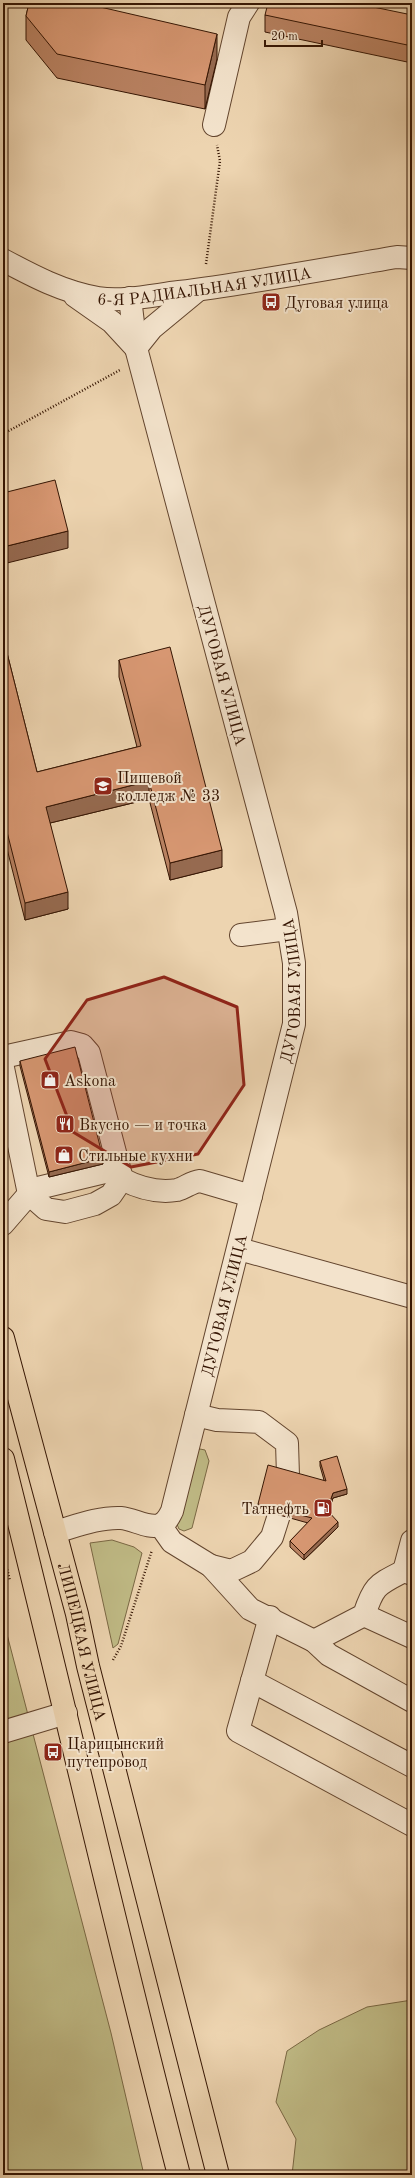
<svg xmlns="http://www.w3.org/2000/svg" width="415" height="2178" font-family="'Old Standard TT',serif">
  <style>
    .green { fill: #c0bb86; stroke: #7a6844 }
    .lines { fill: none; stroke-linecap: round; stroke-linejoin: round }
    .minor-casing { stroke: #63452e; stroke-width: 24 }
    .major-casing { stroke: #351503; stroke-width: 24 }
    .path { stroke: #351503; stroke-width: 2.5; stroke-dasharray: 1 2; stroke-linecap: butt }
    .minor { stroke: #f3e3cc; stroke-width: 22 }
    .major { stroke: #edd4b0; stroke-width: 22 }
    .wall { fill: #b98262; stroke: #351503 }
    .shaded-wall { fill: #966a50; stroke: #351503 }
    .building { fill: #d79772; stroke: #351503 }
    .marked { fill: #8f2418; fill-opacity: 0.2; stroke: #8f2418; stroke-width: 3; stroke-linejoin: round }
    .labels { text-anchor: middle; stroke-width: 4; stroke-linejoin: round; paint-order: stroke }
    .street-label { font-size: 16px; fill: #351503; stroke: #f3e3cc }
    .poi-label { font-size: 16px; fill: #351503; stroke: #f3e3cc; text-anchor: start }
  </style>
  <rect width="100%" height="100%" fill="#edd4b0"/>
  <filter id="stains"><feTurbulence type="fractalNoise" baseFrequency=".005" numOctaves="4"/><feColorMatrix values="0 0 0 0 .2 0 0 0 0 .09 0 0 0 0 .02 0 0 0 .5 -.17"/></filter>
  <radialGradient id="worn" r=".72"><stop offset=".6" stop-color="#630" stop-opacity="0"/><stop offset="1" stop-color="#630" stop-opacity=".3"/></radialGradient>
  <g class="green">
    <path d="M200,1449L205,1450L209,1461L192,1528L184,1531L179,1529L176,1522L196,1452Z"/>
    <path d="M112,1540L134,1547L142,1553L118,1644L113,1648L90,1543Z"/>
    <path d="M3,1619L111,2033L144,2175H3Z"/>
    <path d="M412,2000V2175H292L296,2139L276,2102L287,2051L319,2030L367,2007Z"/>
  </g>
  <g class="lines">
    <defs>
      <g id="minor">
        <path d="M214,125L239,17L248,3"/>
        <path id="s1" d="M3,260C33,276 63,292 98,298C124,302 153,295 179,292C252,283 325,269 397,257L412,258"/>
        <path d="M75,296L112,322L136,348"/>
        <path d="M136,348L152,328L198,290"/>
        <path d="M241,935L288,929"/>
        <path d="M3,1057L71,1042L82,1045L89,1053L117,1160L113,1170L38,1188L29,1194L3,1224"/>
        <path d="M3,1068L29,1194L46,1209L65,1212L95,1204L111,1195L122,1179L117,1160"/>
        <path d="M122,1179C139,1188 158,1193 177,1190C185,1188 191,1182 200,1181L251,1196"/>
        <path d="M239,1249L412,1297"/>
        <path d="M196,1415L217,1420L259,1422L287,1443L288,1476"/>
        <path d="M160,1525L172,1542L211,1566L250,1609L314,1641L329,1655L412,1701"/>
        <path id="s2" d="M55,1532C76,1526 99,1517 121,1518C134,1519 148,1529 160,1525C167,1522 169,1517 172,1511L294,1024V963L286,913L136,348L130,298"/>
        <path d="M211,1566L231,1571L252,1561L272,1537L279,1515"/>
        <path d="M404,1571L412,1541"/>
        <path d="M364,1615L412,1637"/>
        <path d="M270,1617L238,1731L412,1825"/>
        <path d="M314,1641L364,1615C374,1585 377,1585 404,1571L412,1574"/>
        <path d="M252,1681L412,1766"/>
        <path d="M3,1732L66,1713"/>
      </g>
      <g id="major">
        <path id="s3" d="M3,1338L77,1614L88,1666L218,2175"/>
        <path d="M3,1459C63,1697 117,1937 179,2175"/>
      </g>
    </defs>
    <use href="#minor" class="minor-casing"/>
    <use href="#major" class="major-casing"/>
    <g class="path">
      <path d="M206,264L220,161L217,145"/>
      <path d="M3,434L120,370"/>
      <path d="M3,1552L10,1581"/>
      <path d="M113,1660L121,1646L152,1550"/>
    </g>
    <use href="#minor" class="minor"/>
    <use href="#major" class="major"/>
  </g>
  <g class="wall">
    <path d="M29,3H101L96,6L217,59L205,109L57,78L26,40V16Z"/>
    <path d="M265,15H412V63L265,32Z"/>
    <path d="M412,108V146L408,145V128Z"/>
    <path d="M3,637L37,772L137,747L119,677V660L222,867L170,880L149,799L50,823L68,909L25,920L3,833Z"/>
    <path d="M20,1061L103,1164L49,1177L20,1066Z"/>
    <path d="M320,1461L347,1494L333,1498L328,1512L338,1527L304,1560L290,1547V1541L308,1523L258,1509V1504L324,1480L320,1466Z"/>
  </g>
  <g class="shaded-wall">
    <path d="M70,3H101L70,24Z"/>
    <path d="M217,34V59L205,109V85Z"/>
    <path d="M68,531V548L3,564V547Z"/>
    <path d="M149,781V799L46,824V807Z"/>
    <path d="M222,850V867L170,880V863Z"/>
    <path d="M68,892V909L25,920V903Z"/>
    <path d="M103,1158V1164L49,1177V1172Z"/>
    <path d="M347,1489V1494L333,1498L327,1516V1510L333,1493Z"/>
    <path d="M338,1522V1527L304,1560V1555Z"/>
  </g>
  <g class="building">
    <path d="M29,3H83L217,34L205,85L57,54L26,16Z"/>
    <path d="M268,3H354L412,15V46L265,15Z"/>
    <path d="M412,108V128H408Z"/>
    <path d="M55,480L68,531L3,547V493Z"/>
    <path d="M3,637L37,772L141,746L119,660L170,647L222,850L170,863L149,781L46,807L68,892L25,903L3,816Z"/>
    <path d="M75,1047L103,1158L49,1172L20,1061Z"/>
    <path d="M337,1456L347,1489L333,1493L327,1510L338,1522L304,1555L290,1541L312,1518L258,1504L268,1465L326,1481L320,1461Z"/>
  </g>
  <path class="marked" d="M164,977L237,1007L244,1085L198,1154L131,1167L73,1132L45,1059L87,1000Z"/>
  <defs>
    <symbol id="bus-square" viewBox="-11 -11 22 22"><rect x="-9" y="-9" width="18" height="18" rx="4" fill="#8f2418" stroke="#f3e3cc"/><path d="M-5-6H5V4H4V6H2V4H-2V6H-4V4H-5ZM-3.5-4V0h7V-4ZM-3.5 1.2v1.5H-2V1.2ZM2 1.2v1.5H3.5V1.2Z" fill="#fff"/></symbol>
    <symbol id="university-square" viewBox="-11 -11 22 22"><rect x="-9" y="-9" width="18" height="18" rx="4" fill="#8f2418" stroke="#f3e3cc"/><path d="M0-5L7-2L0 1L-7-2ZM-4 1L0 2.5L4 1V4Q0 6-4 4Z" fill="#fff"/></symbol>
    <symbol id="shop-square" viewBox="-11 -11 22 22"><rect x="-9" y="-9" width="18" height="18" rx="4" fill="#8f2418" stroke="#f3e3cc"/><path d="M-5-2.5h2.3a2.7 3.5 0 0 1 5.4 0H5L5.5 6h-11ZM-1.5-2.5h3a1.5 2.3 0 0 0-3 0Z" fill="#fff"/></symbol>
    <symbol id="restaurant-square" viewBox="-11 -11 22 22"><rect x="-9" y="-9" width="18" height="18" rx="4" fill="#8f2418" stroke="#f3e3cc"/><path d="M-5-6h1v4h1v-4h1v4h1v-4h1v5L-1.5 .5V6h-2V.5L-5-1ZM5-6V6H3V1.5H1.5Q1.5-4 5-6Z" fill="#fff"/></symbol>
    <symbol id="fuel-square" viewBox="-11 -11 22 22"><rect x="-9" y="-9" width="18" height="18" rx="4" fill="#8f2418" stroke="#f3e3cc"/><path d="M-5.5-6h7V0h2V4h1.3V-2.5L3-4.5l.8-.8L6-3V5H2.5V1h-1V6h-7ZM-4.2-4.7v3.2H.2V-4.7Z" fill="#fff"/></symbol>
  </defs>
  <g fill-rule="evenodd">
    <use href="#bus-square" x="260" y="291" width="22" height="22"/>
    <use href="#university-square" x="92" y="775" width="22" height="22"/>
    <use href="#shop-square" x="39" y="1069" width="22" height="22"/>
    <use href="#restaurant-square" x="54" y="1113" width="22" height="22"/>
    <use href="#shop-square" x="53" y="1144" width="22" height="22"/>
    <use href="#fuel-square" x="312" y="1497" width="22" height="22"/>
    <use href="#bus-square" x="42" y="1741" width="22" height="22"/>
  </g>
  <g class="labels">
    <g class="street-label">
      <text dy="6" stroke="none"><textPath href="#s1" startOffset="210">6-Я РАДИАЛЬНАЯ УЛИЦА</textPath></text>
      <text transform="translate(223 675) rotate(75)" y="6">ДУГОВАЯ УЛИЦА</text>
      <text dy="6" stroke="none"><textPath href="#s2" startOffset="662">ДУГОВАЯ УЛИЦА</textPath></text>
      <text dy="6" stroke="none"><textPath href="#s2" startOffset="339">ДУГОВАЯ УЛИЦА</textPath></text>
      <text dy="6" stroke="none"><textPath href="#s3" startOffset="314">ЛИПЕЦКАЯ УЛИЦА</textPath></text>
    </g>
    <g class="poi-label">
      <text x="285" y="308">Дуговая улица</text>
      <text x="117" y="783">Пищевой<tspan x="117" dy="18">колледж № 33</tspan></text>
      <text x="64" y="1086">Askona</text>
      <text x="79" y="1130">Вкусно — и точка</text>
      <text x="78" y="1161">Стильные кухни</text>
      <text x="309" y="1514" text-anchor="end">Татнефть</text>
      <text x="67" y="1749">Царицынский<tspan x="67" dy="18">путепровод</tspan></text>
    </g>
  </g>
  <rect width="415" height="2178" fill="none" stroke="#edd4b0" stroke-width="16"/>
  <rect x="4" y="4" width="407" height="2170" fill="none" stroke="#351503" stroke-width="2"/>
  <rect x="8" y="8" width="399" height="2162" fill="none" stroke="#351503"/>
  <path d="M265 40v6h57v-6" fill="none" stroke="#351503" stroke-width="2"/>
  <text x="271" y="40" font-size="12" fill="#351503" stroke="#f3e3cc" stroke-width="3" paint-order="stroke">20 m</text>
  <rect width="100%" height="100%" filter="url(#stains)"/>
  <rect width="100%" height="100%" fill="url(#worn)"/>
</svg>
